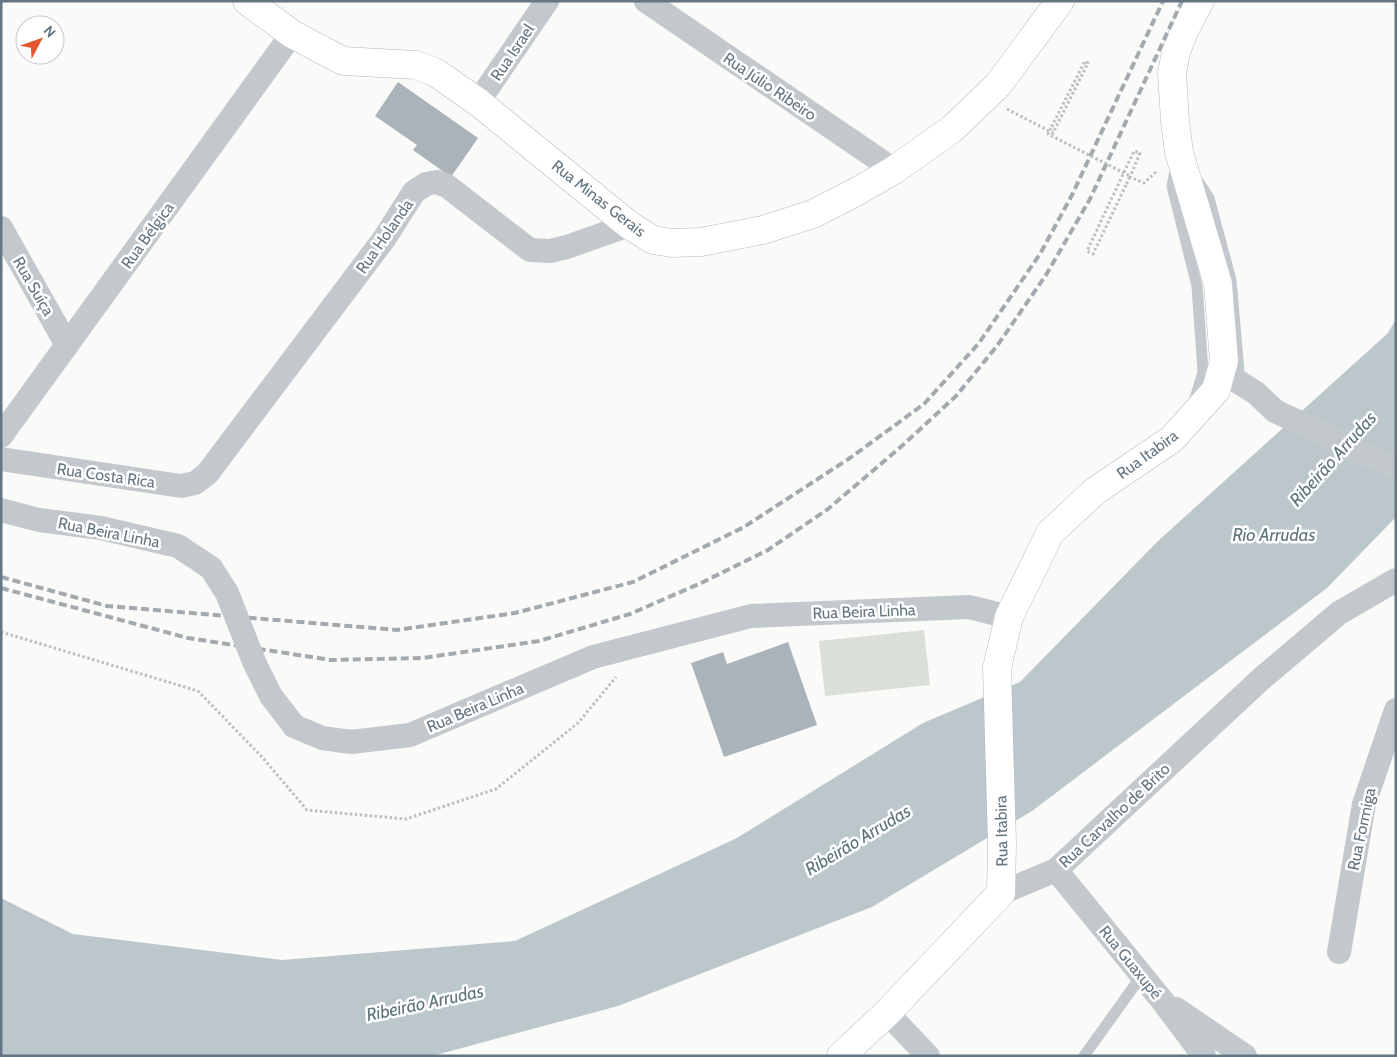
<svg xmlns="http://www.w3.org/2000/svg" width="1397" height="1057" font-family="Cabin,sans-serif">
  <style>
    .green { fill: #dadfd7 }
    .water { fill: #bbc7cb }
    .building { fill: #aab3b9 }
    .lines { fill: none; stroke-linecap: round; stroke-linejoin: round }
    .secondary-casing { stroke: #b3babf; stroke-width: 29 }
    .path { stroke: #bbbfc2; stroke-width: 3; stroke-dasharray: 2.5 2.5; stroke-linecap: butt }
    .lane { stroke: #c3c8cc; stroke-width: 11 }
    .street { stroke: #c3c8cc; stroke-width: 24 }
    .secondary { stroke: #fff; stroke-width: 28 }
    .rail { stroke: #a2aab0; stroke-width: 4; stroke-dasharray: 8 4; stroke-linecap: butt }
    .path-bridge { stroke: #bbbfc2; stroke-width: 3; stroke-dasharray: 2.5 2.5; stroke-linecap: butt }
    .street-bridge { stroke: #c3c8cc; stroke-width: 24 }
    .labels { text-anchor: middle; stroke-width: 5; stroke-linejoin: round; paint-order: stroke }
    .street-label { font-size: 16px; fill: #657683; stroke: #fff }
    .water-label { font-size: 18px; font-style: italic; fill: #60757c; stroke: #fff }
  </style>
  <rect width="100%" height="100%" fill="#fafaf8"/>
  <path class="green" d="M924,630L930,685L825,696L819,641Z"/>
  <path class="water" d="M1396,319V517L1327,588L1032,811L872,907L618,1006L432,1056H1V898L73,934L282,960L515,941L737,838L923,723L1020,682L1158,541L1388,333Z"/>
  <g class="building">
    <path d="M398,82L478,138L451,177L413,150L417,145L375,116Z"/>
    <path d="M788,642L817,725L724,757L691,663L723,652L727,664Z"/>
  </g>
  <g class="lines">
    <defs>
      <g id="secondary">
        <path d="M247,1L292,34L343,61L416,65L435,72L478,102L629,225L653,240L672,243L701,242L763,230L813,214L856,192L894,170L952,129L998,85L1060,1"/>
        <path d="M841,1056L887,1013L1001,893L1002,843L997,668L1009,617L1050,533L1095,491L1172,439L1216,390L1224,361L1218,284L1179,152L1175,121L1172,73L1176,52L1184,31L1200,1"/>
      </g>
    </defs>
    <use href="#secondary" class="secondary-casing"/>
    <g class="path">
      <path d="M1007,109L1053,133L1088,63L1085,61L1051,128"/>
      <path d="M1126,185L1093,254L1087,251L1134,151L1140,153L1130,177L1144,183L1156,172"/>
      <path d="M1,632L198,691L262,757L307,810L406,819L496,789L578,723L616,677"/>
    </g>
    <g class="lane">
      <path d="M1176,166L1172,186L1197,286L1203,372L1193,405"/>
      <path d="M1198,181L1209,198L1231,280L1240,383"/>
      <path d="M1084,1056L1142,975"/>
    </g>
    <g class="street">
      <path d="M646,1L894,170"/>
      <path d="M478,102L547,1"/>
      <path d="M1,228L67,345"/>
      <path d="M1221,371L1256,393L1275,411L1396,468"/>
      <path d="M1,436L292,34"/>
      <path d="M1,459L181,486L195,483L207,474L384,239L414,192L426,184L437,182L447,186L530,250L550,251L567,247L629,225"/>
      <path d="M1,510L39,520L101,528L178,546L211,568"/>
      <path d="M294,726L322,738L351,742L410,735L593,657L751,616L969,607L1009,617"/>
      <path d="M1056,870L1161,999L1204,1056"/>
      <path d="M1001,893L1056,870L1260,680L1339,613L1396,580"/>
      <path d="M1339,952L1364,804L1396,710"/>
      <path d="M1176,1009L1245,1056"/>
      <path d="M887,1013L928,1056"/>
    </g>
    <use href="#secondary" class="secondary"/>
    <g class="rail">
      <path d="M1,577L107,606L397,630L515,613L633,582L744,527L850,458L924,404L979,343L1040,254L1072,195L1163,1"/>
      <path d="M1,588L188,638L331,660L423,658L539,641L630,614L701,583L768,550L828,509L903,445L956,396L997,346L1046,275L1090,199L1182,1"/>
    </g>
    <path class="path-bridge" d="M1051,128L1048,134L1130,176L1126,185"/>
    <path class="street-bridge" d="M211,568L227,593L255,664L271,696L294,726"/>
  </g>
  <g class="labels">
    <g class="street-label">
      <text transform="translate(512 52) rotate(-56)" y="6">Rua Israel</text>
      <text transform="translate(770 86) rotate(34)" y="6">Rua Júlio Ribeiro</text>
      <text transform="translate(599 198) rotate(38)" y="6">Rua Minas Gerais</text>
      <text transform="translate(147 235) rotate(-54)" y="6">Rua Bélgica</text>
      <text transform="translate(384 236) rotate(-55)" y="6">Rua Holanda</text>
      <text transform="translate(34 286) rotate(60)" y="6">Rua Suíça</text>
      <text transform="translate(1147 454) rotate(-36)" y="6">Rua Itabira</text>
      <text transform="translate(106 475) rotate(8)" y="6">Rua Costa Rica</text>
      <text transform="translate(109 532) rotate(11)" y="6">Rua Beira Linha</text>
      <text transform="translate(864 611) rotate(-2)" y="6">Rua Beira Linha</text>
      <text transform="translate(475 707) rotate(-23)" y="6">Rua Beira Linha</text>
      <text transform="translate(1114 815) rotate(-43)" y="6">Rua Carvalho de Brito</text>
      <text transform="translate(1361 829) rotate(-78)" y="6">Rua Formiga</text>
      <text transform="translate(1001 831) rotate(-91)" y="6">Rua Itabira</text>
      <text transform="translate(1131 962) rotate(51)" y="6">Rua Guaxupé</text>
    </g>
    <g class="water-label">
      <text transform="translate(1333 459) rotate(-48)" y="6">Ribeirão Arrudas</text>
      <text x="1274" y="541">Rio Arrudas</text>
      <text transform="translate(858 840) rotate(-31)" y="6">Ribeirão Arrudas</text>
      <text transform="translate(425 1003) rotate(-12)" y="6">Ribeirão Arrudas</text>
    </g>
  </g>
  <rect width="1397" height="1057" fill="none" stroke="#657683" stroke-width="5"/>
  <g transform="translate(40 40) rotate(49)"><circle r="24" fill="#ffffff" stroke="#c1c8cd"/>
  <path d="M0-4L9 19L0 12L-9 19Z" fill="#e4572e"/>
  <text y="-8" font-size="14" font-weight="bold" text-anchor="middle" fill="#657683">N</text>
  </g>
</svg>
